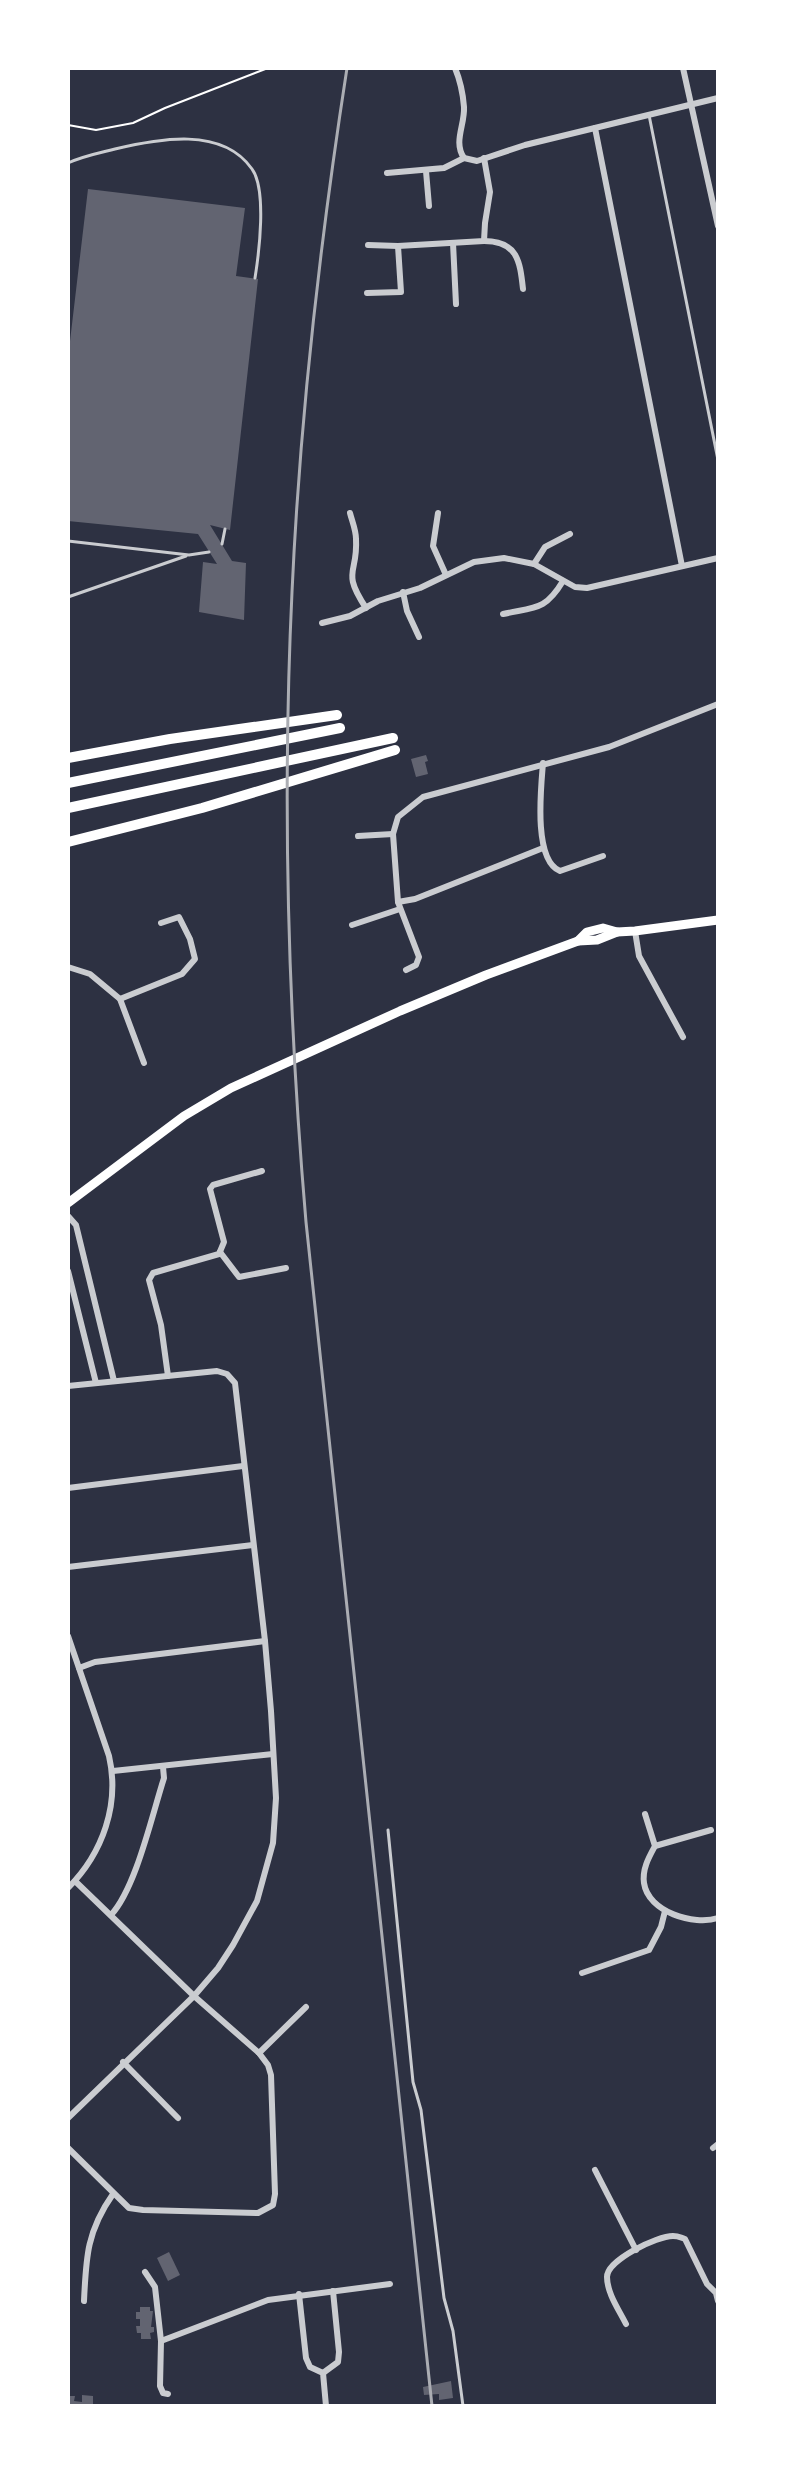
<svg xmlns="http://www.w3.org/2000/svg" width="786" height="2474" font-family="Karla,sans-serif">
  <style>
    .building { fill: #626471 }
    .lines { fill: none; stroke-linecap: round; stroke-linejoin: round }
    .path { stroke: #fff; stroke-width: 2 }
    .service { stroke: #caccd0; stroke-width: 3 }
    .minor { stroke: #caccd0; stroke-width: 6 }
    .primary { stroke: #fff; stroke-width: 9 }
    .motorway { stroke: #fff; stroke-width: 10 }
    .rail { stroke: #abadb3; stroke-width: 3 }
  </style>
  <rect width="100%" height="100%" fill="#2d3142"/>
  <g class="building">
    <path d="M88,189L245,208L236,276L258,279L230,530L210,525L232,561L246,563L244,620L199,612L203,562L217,564L198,534L68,521V358Z"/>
    <path d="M426,755L428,761L425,762L428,774L416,777L411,759Z"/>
    <path d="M169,2252L180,2275L168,2281L157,2258Z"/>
    <path d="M140,2307H150V2311H153L151,2327H154V2332L150,2333L151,2339H141V2333H137L136,2326H140V2319H136V2312H140Z"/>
    <path d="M451,2381L453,2398L439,2400V2394L424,2395L423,2387Z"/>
    <path d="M82,2395L93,2396V2406H68V2396H75L74,2401L82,2402Z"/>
  </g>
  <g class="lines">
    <path class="path" d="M68,125L96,130L133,123L165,108L268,68"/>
    <g class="service">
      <path d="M649,115L718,460"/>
      <path d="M68,163C83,156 99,153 115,149C158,139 222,126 252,169C267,190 259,253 255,278"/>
      <path d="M68,541L189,555L209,552"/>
      <path d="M222,544L225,529"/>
      <path d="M68,597L186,556"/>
      <path d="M388,1830L413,2082L421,2110L444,2298L453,2331L463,2406"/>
    </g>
    <g class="minor">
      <path d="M455,68C460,80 463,94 464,107C465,125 453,142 464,158"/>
      <path d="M683,68L718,226"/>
      <path d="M595,128L682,566"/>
      <path d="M426,171L429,206"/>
      <path d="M387,173L444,168L464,158L477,161L525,145L718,98"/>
      <path d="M484,241C518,241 520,262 523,289"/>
      <path d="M453,243L456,304"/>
      <path d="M368,245L398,246L484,241L485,223L490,192L484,158"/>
      <path d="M367,293L401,292L398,246"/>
      <path d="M350,513C352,521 356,530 356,539C358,575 341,570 366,608"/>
      <path d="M438,513L433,546L446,575"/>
      <path d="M534,564L575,587L587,588L718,558"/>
      <path d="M403,592L407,611L419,637"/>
      <path d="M503,614C535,607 545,611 563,581"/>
      <path d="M322,623L350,616L378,601L420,588L474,562L504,558L534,564L545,547L570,534"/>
      <path d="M543,763C541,788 533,860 560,871L603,856"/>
      <path d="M358,836L393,834"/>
      <path d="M398,902L415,899L543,848"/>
      <path d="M352,925L400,909"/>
      <path d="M635,931L639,956L683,1037"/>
      <path d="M68,967L90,974L120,999L144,1063"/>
      <path d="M406,970L416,965L419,957L398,902L393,834L398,817L423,797L609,747L718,704"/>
      <path d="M120,999L182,974L195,959L190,939L179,917L161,923"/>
      <path d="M68,1216L76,1225L114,1381"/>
      <path d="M220,1252L239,1277L286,1268"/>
      <path d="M68,1271L96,1383"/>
      <path d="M168,1376L161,1325L149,1280L153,1273L219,1254L224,1242L210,1189L213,1185L262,1171"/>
      <path d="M68,1386L217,1371L227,1374L235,1383L265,1641L271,1711L276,1798L273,1843L257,1901L233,1945L218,1968L194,1996L68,2118"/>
      <path d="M68,1488L243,1466"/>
      <path d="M68,1567L253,1545"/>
      <path d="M68,1636L109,1756C120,1804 103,1853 68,1888"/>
      <path d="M79,1668L95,1662L265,1641"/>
      <path d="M113,1771L273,1754"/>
      <path d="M645,1814L655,1846C649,1857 642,1869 644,1883C648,1912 694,1926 718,1918"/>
      <path d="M655,1846L711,1830"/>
      <path d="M111,1915C136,1888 152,1815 164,1778L163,1767"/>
      <path d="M582,1973L649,1950L661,1927L665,1911"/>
      <path d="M259,2053L306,2007"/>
      <path d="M123,2062L178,2118"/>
      <path d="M68,2148L129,2208L143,2210L258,2213L273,2205L275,2194L271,2075L268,2065L259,2053L194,1996L75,1881"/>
      <path d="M713,2148L718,2144"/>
      <path d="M595,2170L636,2250"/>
      <path d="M145,2272L155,2287L161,2341L160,2386L163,2393L168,2394"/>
      <path d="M299,2294L306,2358L310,2367L323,2373L326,2406"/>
      <path d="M84,2301C86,2257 87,2231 113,2194"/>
      <path d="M626,2324C619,2310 607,2293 607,2277C607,2260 657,2236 673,2236C679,2236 679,2237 685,2239L707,2284L716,2293L718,2301"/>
      <path d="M161,2341L268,2300L390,2284"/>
      <path d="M323,2373L338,2362L339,2352L333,2291"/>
    </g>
    <g class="primary">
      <path d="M578,941L587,932L603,928L617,932L635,931L718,920"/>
      <path d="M68,1203L184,1116L231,1088L400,1011L486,975L578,941L597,940L617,932"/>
    </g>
    <g class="motorway">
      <path d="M68,758L170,739L337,715"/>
      <path d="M68,783L340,728"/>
      <path d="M68,808L393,738"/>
      <path d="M68,842L202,808L395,750"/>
    </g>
    <path class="rail" d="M347,68C320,242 300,416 292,592C282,802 288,1013 306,1222L432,2406"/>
  </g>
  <rect width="786" height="2474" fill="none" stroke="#ffffff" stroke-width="140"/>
</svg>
